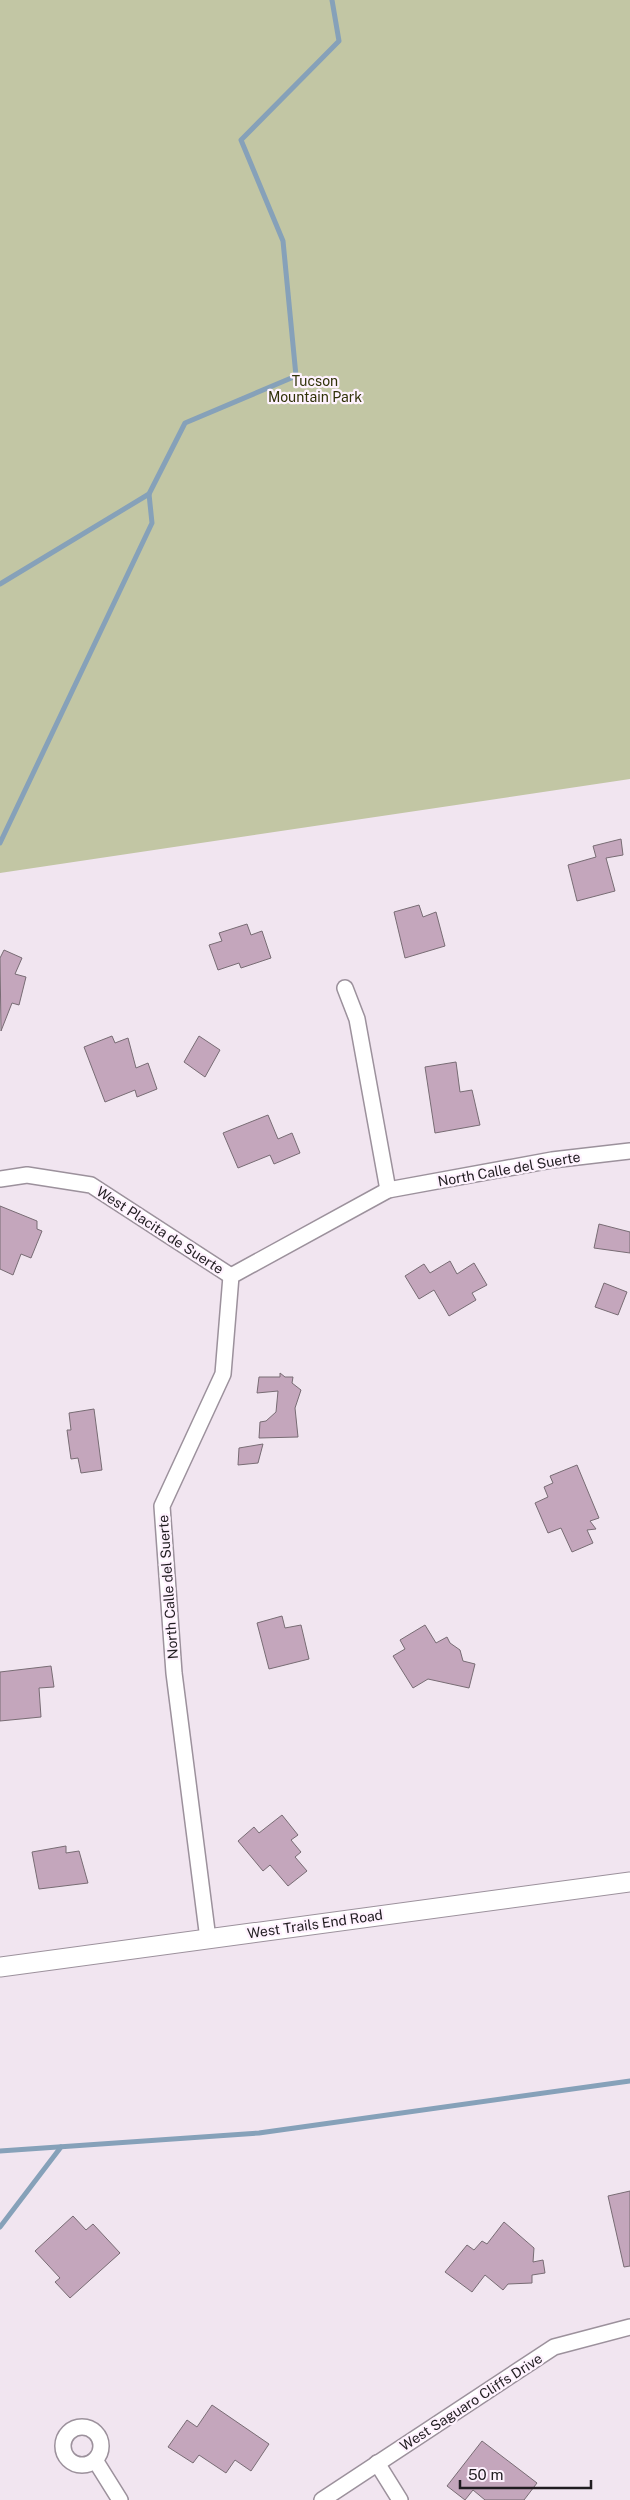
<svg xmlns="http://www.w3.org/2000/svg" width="630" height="2500" font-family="'Public Sans',sans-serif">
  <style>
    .green { fill: #c2c6a4 }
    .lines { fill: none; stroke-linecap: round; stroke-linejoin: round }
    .stream { stroke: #86a1b9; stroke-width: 5 }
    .building { fill: #c4a6bc; stroke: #786c74 }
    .minor-casing { stroke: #9c919c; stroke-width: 18 }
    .tertiary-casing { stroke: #9c919c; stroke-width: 21 }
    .minor { stroke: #fff; stroke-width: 15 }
    .tertiary { stroke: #fff; stroke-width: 19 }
    .labels { text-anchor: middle; stroke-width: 4.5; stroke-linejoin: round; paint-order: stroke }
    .park-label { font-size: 14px; fill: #303208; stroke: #fef2fe }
    .street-label { font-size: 14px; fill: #201c20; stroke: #fef2fe }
  </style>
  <rect width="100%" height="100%" fill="#f1e5f0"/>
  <path class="green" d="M0,0H630V779L0,873Z"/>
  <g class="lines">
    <g class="stream">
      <path d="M0,584L149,494"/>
      <path d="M0,843L152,523L149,494L185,423L296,376L283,241L241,140L339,41L332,0"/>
      <path d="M0,2151L259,2133L630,2081"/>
      <path d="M0,2227L61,2147"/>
    </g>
  </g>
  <g class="building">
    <path d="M621,839L623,855L606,858L615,891L577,901L568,865L596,857L593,846Z"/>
    <path d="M419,905L423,917L436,912L445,946L405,958L394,912Z"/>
    <path d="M247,924L251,935L262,931L271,958L241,968L239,963L218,970L209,945L222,941L219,933Z"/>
    <path d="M4,950L22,958L15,974L26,977L19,1005L12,1003L1,1031L0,958Z"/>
    <path d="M112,1036L115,1043L128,1038L136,1068L148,1063L157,1089L137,1097L135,1090L105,1102L84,1047Z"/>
    <path d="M199,1036L220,1050L205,1077L184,1062Z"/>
    <path d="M456,1062L460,1092L472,1090L480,1125L435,1133L425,1067Z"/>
    <path d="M268,1115L278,1139L292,1133L300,1153L274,1164L270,1155L238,1168L223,1133Z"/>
    <path d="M0,1206L37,1221V1229L42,1231L31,1258L21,1254L13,1275L0,1269Z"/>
    <path d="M599,1224L630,1232V1253L594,1248Z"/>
    <path d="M450,1261L457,1274L474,1263L487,1285L472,1293L476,1300L449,1316L434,1290L419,1299L405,1276L424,1264L430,1273Z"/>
    <path d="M604,1283L627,1292L618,1315L595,1307Z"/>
    <path d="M280,1373L285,1377H293L292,1383L301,1390L295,1408L298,1437L259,1438L260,1422L266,1421L276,1412L278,1391L257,1393L259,1377H280Z"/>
    <path d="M94,1409L102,1470L81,1473L78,1458L71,1459L67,1430H71L69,1413Z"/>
    <path d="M263,1444L258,1463L238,1465L239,1448Z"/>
    <path d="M577,1465L599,1518L590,1521L596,1529L587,1530L593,1543L572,1552L561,1528L548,1533L535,1503L548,1497L544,1487L553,1483L550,1476Z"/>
    <path d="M282,1616L285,1628L301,1625L309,1659L269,1669L257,1623Z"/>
    <path d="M425,1625L436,1643L447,1637L450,1643L460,1650L463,1661L475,1664L469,1688L428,1679L413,1688L393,1656L405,1649L400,1640Z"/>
    <path d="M51,1666L54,1687L39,1688L41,1717L0,1721V1672Z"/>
    <path d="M282,1815L298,1835L291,1840L301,1852L295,1857L307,1871L288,1886L270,1865L263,1871L238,1841L254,1827L259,1833Z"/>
    <path d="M66,1846V1853L79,1851L88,1883L39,1889L32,1852Z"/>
    <path d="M630,2191V2266L624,2267L608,2196Z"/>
    <path d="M73,2216L86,2230L93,2224L120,2253L70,2298L55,2282L60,2278L35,2251Z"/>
    <path d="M504,2222L534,2248L533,2262L543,2260L545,2273L532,2275V2283L508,2284L503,2290L485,2275L472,2292L445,2272L467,2245L474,2250L482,2241L487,2244Z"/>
    <path d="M212,2405L269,2444L251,2471L235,2460L226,2473L199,2455L193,2463L168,2447L187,2420L197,2427Z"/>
    <path d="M482,2441L537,2483L524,2500H485L473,2490L465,2500L447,2486Z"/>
  </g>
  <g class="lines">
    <defs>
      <g id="minor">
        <path d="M345,988L357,1019L388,1190"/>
        <path d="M0,1179L27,1175L91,1185L231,1276"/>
        <path d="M208,1939L174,1673L162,1506L223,1374L231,1276L388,1190L552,1160L630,1151"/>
        <circle cx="82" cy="2446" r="19"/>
        <path d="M95,2460L120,2500"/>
        <path d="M377,2463L400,2500"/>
        <path d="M322,2500L554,2347L630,2327"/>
      </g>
      <path id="tertiary" d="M0,1967L630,1882"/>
    </defs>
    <use href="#minor" class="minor-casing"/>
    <use href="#tertiary" class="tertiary-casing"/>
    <use href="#minor" class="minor"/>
    <use href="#tertiary" class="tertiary"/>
  </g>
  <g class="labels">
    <g class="park-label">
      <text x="315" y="386">Tucson<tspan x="315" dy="16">Mountain Park</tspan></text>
    </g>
    <g class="street-label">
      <text transform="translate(509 1169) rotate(-10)" y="5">North Calle del Suerte</text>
      <text transform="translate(160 1230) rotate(33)" y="5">West Placita de Suerte</text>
      <text transform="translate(168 1587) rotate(-94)" y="5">North Calle del Suerte</text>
      <text transform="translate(315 1924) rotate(-8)" y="5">West Trails End Road</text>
      <text transform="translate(471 2402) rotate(-33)" y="5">West Saguaro Cliffs Drive</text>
    </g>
  </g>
  <path d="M460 2480v8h131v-8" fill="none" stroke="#201c20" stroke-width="2.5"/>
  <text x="468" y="2480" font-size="15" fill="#201c20" stroke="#fef2fe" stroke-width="4" paint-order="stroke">50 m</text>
</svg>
